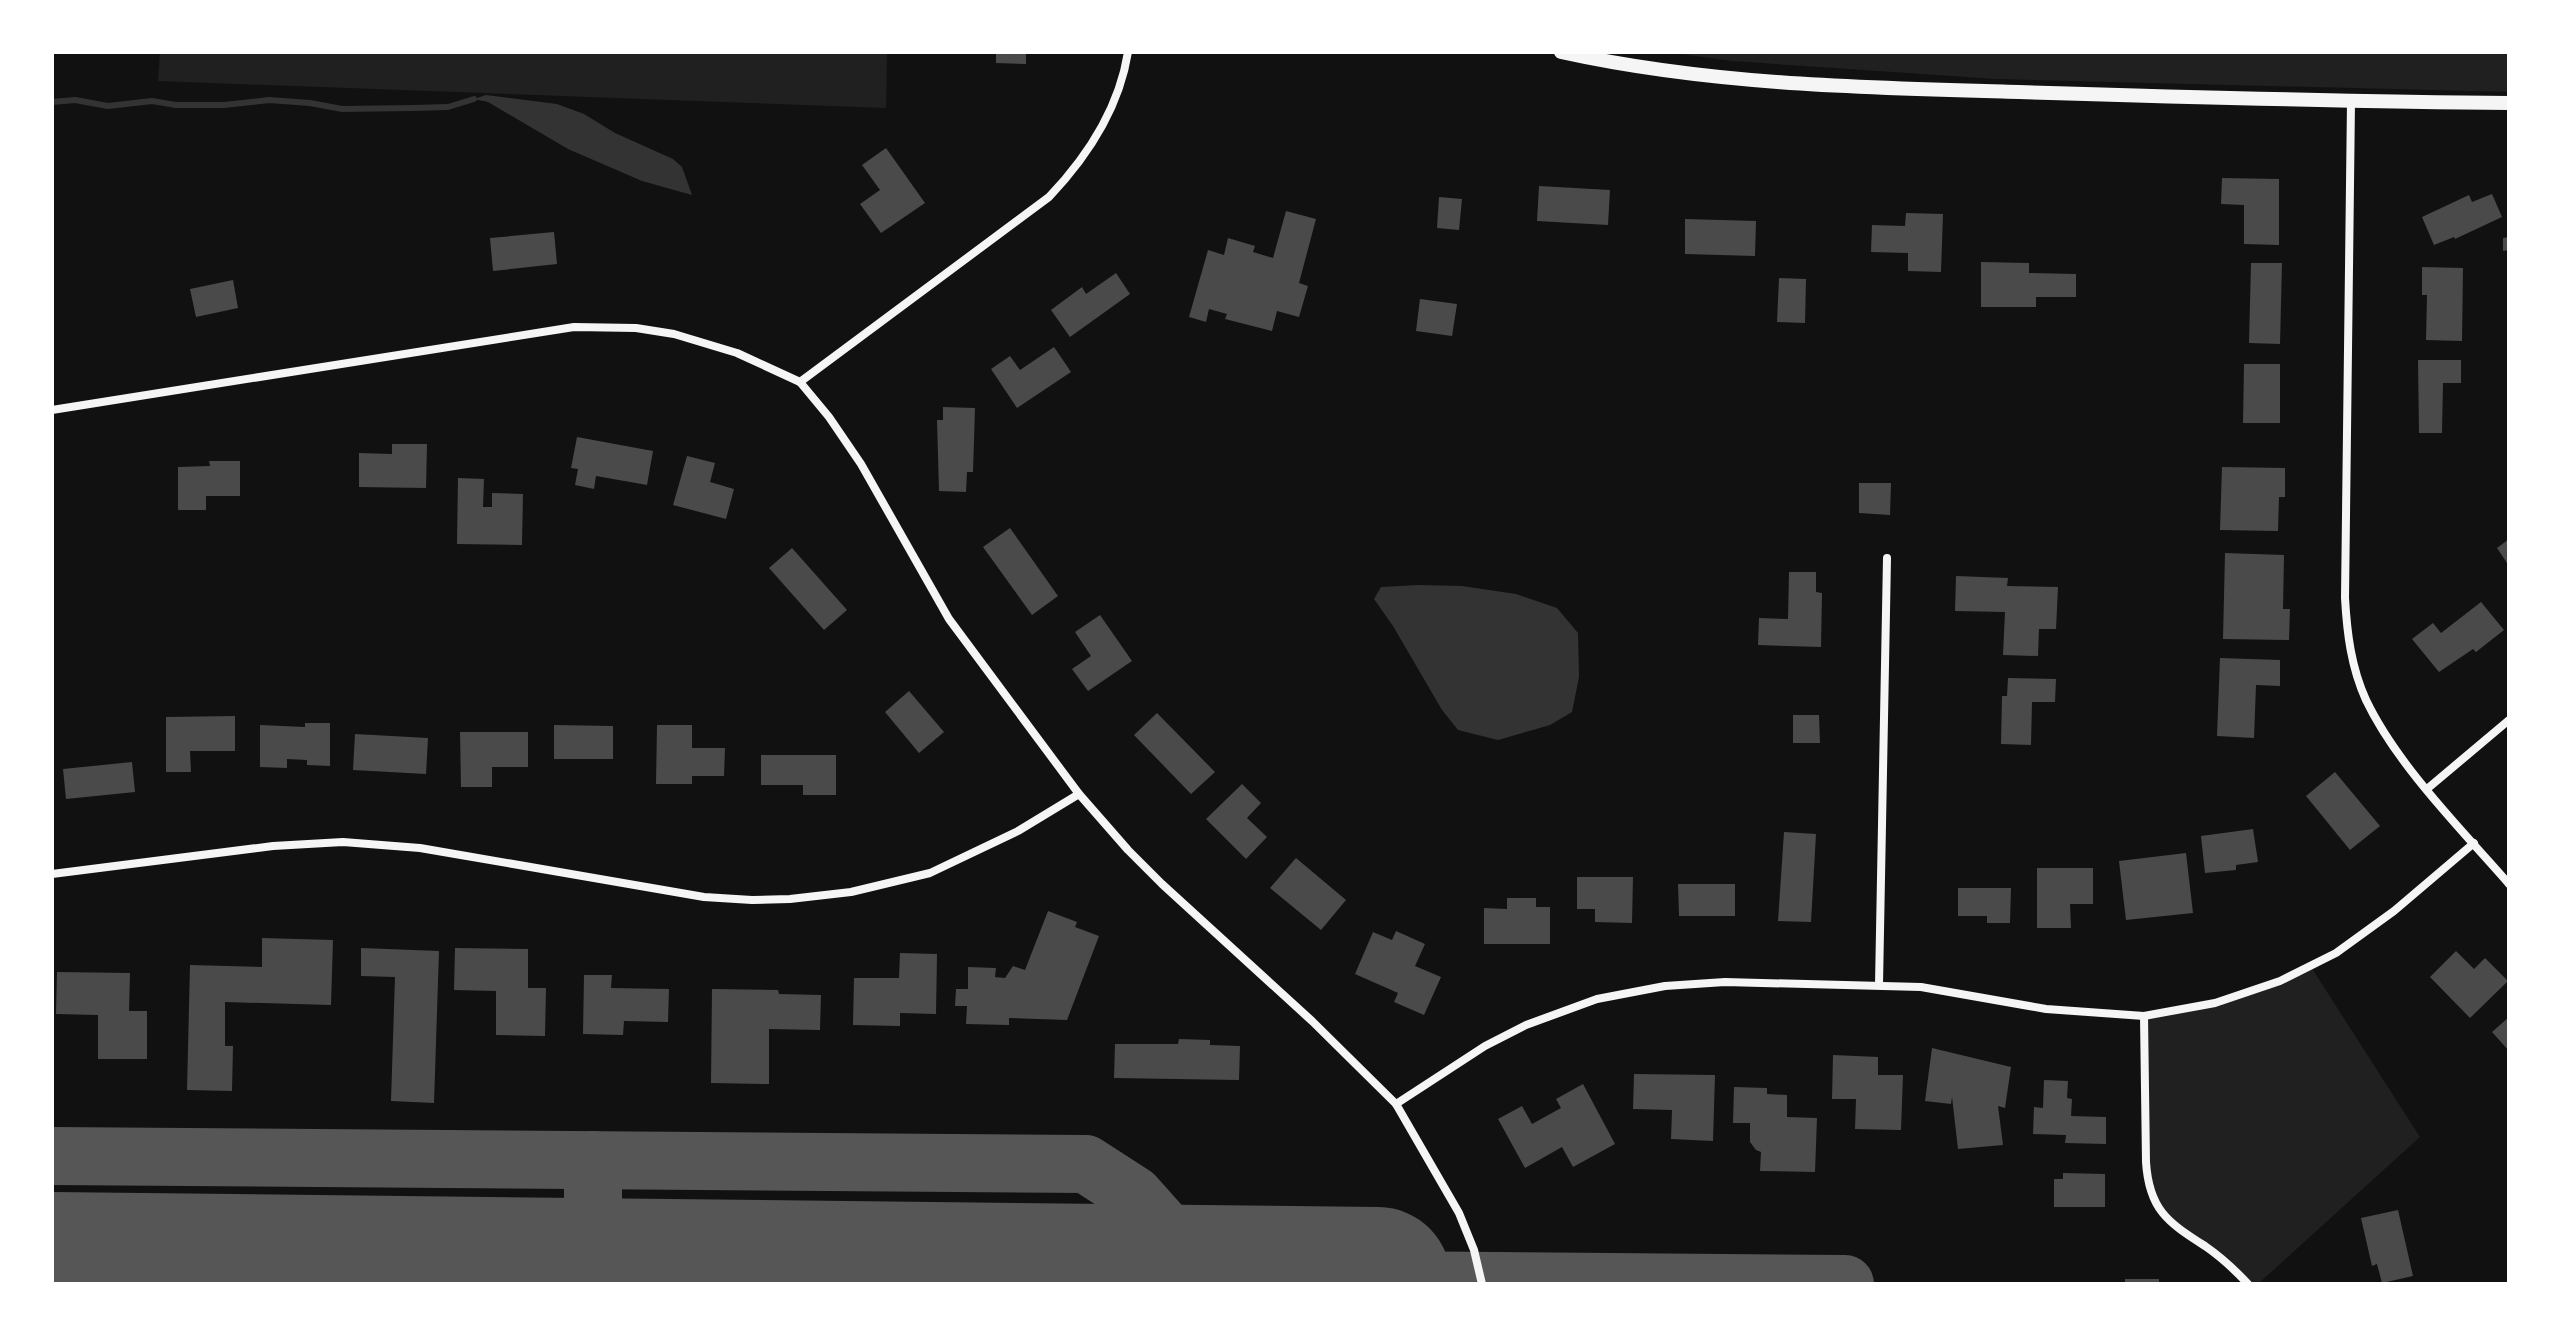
<svg xmlns="http://www.w3.org/2000/svg" width="2561" height="1336" font-family="Arial,sans-serif">
  <style>
    .green { fill: #202020 }
    .water { fill: #333 }
    .lines { fill: none; stroke-linecap: round; stroke-linejoin: round }
    .stream { stroke: #333; stroke-width: 6 }
    .taxiway { stroke: #565656; stroke-width: 58 }
    .runway { stroke: #565656; stroke-width: 146 }
    .building { fill: #4a4a4a }
    .minor { stroke: #f5f5f5; stroke-width: 8 }
    .tertiary { stroke: #f5f5f5; stroke-width: 14 }
  </style>
  <rect width="100%" height="100%" fill="#111"/>
  <g class="green">
    <path d="M160,52H887L886,108L158,81Z"/>
    <path d="M1666,52H2509V92L1996,79L1732,61Z"/>
    <path d="M2311,967L2420,1137L2258,1284H2248L2167,1220L2148,1184L2144,1016L2215,1003Z"/>
  </g>
  <g class="water">
    <path d="M486,95L557,104L584,114L615,133L673,159L682,167L692,195L642,181L568,149L488,102L474,99Z"/>
    <path d="M1418,585L1462,586L1516,594L1557,608L1578,633L1579,677L1572,712L1550,725L1498,740L1458,730L1442,710L1393,626L1374,599L1381,587Z"/>
  </g>
  <g class="lines">
    <path class="stream" d="M52,102L75,100L108,106L152,101L176,105H224L269,100L310,103L342,109L413,108L448,107L474,99"/>
    <g class="taxiway">
      <path d="M52,1156L1086,1164L1134,1195L1208,1278"/>
      <path d="M593,1160V1284"/>
      <path d="M201,1284V1267"/>
      <path d="M1377,1284L1378,1280L1845,1284"/>
    </g>
    <path class="runway" d="M52,1265L1378,1280"/>
  </g>
  <g class="building">
    <path d="M996,52H1026V64L996,63Z"/>
    <path d="M886,148L925,203L881,233L860,204L880,190L862,165Z"/>
    <path d="M2222,178L2279,179V245L2244,244V205L2221,204Z"/>
    <path d="M1539,186L1610,190L1608,225L1537,221Z"/>
    <path d="M2492,194L2502,217L2455,239L2454,237L2434,245L2422,217L2469,195L2472,202Z"/>
    <path d="M1439,197L1462,199L1459,230L1437,228Z"/>
    <path d="M1286,211L1316,219L1299,283L1308,286L1299,317L1277,311L1272,331L1225,319L1227,314L1209,309L1206,322L1189,317L1208,250L1224,255L1228,238L1255,246L1253,252L1273,258Z"/>
    <path d="M1906,213L1943,214L1941,272L1908,271V253L1871,252L1872,225L1905,226Z"/>
    <path d="M1685,219L1756,221L1755,256L1685,254Z"/>
    <path d="M554,232L557,264L493,271L490,238Z"/>
    <path d="M2509,237V250L2503,251V238Z"/>
    <path d="M1981,262L2029,263V273L2076,274V297H2036V307H1981Z"/>
    <path d="M2251,263H2282L2280,344L2249,343Z"/>
    <path d="M2422,267L2463,268L2462,341L2426,340L2427,295H2422Z"/>
    <path d="M1116,273L1130,294L1070,337L1051,310L1082,287L1086,294Z"/>
    <path d="M1779,278L1806,279L1805,323L1777,322Z"/>
    <path d="M233,280L238,308L196,317L190,289Z"/>
    <path d="M1420,299L1457,304L1452,336L1416,331Z"/>
    <path d="M1054,347L1071,372L1017,408L991,369L1010,356L1020,370Z"/>
    <path d="M2418,360H2461V383H2443L2442,433H2419Z"/>
    <path d="M2244,364H2280V423H2243Z"/>
    <path d="M943,407L975,408L973,472H967L966,492L939,491L937,420H943Z"/>
    <path d="M577,437L653,451L647,485L596,476L594,489L575,485L578,469L571,468Z"/>
    <path d="M392,444H427L426,488L359,487V453L392,454Z"/>
    <path d="M687,456L715,463L710,482L734,489L726,519L673,505Z"/>
    <path d="M209,461H240V496H206V510H178V467L210,466Z"/>
    <path d="M2222,467L2285,468V497H2279L2278,531L2220,530Z"/>
    <path d="M458,478L484,479L483,507H492V493L523,494L522,545L457,544Z"/>
    <path d="M1859,483H1891L1890,515L1859,513Z"/>
    <path d="M1010,528L1058,596L1032,615L983,547Z"/>
    <path d="M2509,539V566L2497,548Z"/>
    <path d="M792,548L847,610L824,630L769,568Z"/>
    <path d="M2225,553L2284,555L2283,609H2290L2289,640L2223,639Z"/>
    <path d="M1789,572H1816V592L1822,593L1821,647L1758,645L1759,618L1788,619Z"/>
    <path d="M1956,576L2008,578L2007,586L2058,587L2056,629H2039L2038,656L2003,655L2005,612L1955,611Z"/>
    <path d="M2481,602L2504,630L2476,652L2473,649L2439,672L2412,639L2433,623L2441,633Z"/>
    <path d="M1100,615L1132,661L1088,691L1072,669L1091,656L1075,632Z"/>
    <path d="M2220,658L2280,660V686L2256,685L2254,738L2217,736Z"/>
    <path d="M2008,678L2056,679L2055,702H2032L2031,745L2001,744L2002,696H2007Z"/>
    <path d="M909,691L944,732L919,753L885,712Z"/>
    <path d="M1157,713L1215,772L1191,794L1134,735Z"/>
    <path d="M1793,715H1819L1820,743H1793Z"/>
    <path d="M235,716V751H190L191,772H166V717Z"/>
    <path d="M305,723H330V766L307,765V760L287,759V768L260,767V725L305,727Z"/>
    <path d="M554,725L613,726V759H554Z"/>
    <path d="M657,725H692V748H725L724,776H692V784H656Z"/>
    <path d="M460,732H528V767H492V787H461Z"/>
    <path d="M355,734L428,738L426,774L353,770Z"/>
    <path d="M761,755H836V795H803V785H761Z"/>
    <path d="M132,762L135,792L66,799L63,769Z"/>
    <path d="M2335,772L2380,826L2350,850L2306,796Z"/>
    <path d="M1242,784L1261,803L1247,818L1267,837L1246,859L1206,819Z"/>
    <path d="M2253,829L2258,862L2236,865V870L2205,873L2201,836Z"/>
    <path d="M1784,832L1816,834L1811,922L1778,921Z"/>
    <path d="M2186,853L2193,913L2126,920L2119,861Z"/>
    <path d="M1296,858L1346,900L1321,930L1270,888Z"/>
    <path d="M2037,868H2093V904H2070L2071,928H2037Z"/>
    <path d="M1577,877H1633L1632,923L1595,922V909H1577Z"/>
    <path d="M1678,884H1735V916H1679Z"/>
    <path d="M1958,888H2011L2010,923H1987V916H1958Z"/>
    <path d="M1507,898H1536V907H1550V944H1484V908L1507,909Z"/>
    <path d="M1048,911L1077,922L1075,927L1099,936L1067,1020L1009,1018V1025L966,1024L967,1006H955L956,989H968V967L996,968L995,977L1005,978L1013,966L1025,970Z"/>
    <path d="M1396,931L1425,944L1415,966L1441,977L1424,1015L1394,1002L1398,993L1355,974L1373,932L1392,940Z"/>
    <path d="M262,938L333,940L331,1005L225,1002V1046H233L232,1091L187,1090L190,965L262,967Z"/>
    <path d="M361,948L439,951L434,1103L391,1101L395,977L361,976Z"/>
    <path d="M455,948L528,949V988H546L545,1036L496,1035V991L454,990Z"/>
    <path d="M2456,951L2474,969L2485,958L2508,981L2470,1018L2430,977Z"/>
    <path d="M900,953L937,954L936,1014L900,1013V1026L853,1025L854,978H899Z"/>
    <path d="M57,972L130,973L129,1011H147V1059H98V1015L56,1014Z"/>
    <path d="M584,975H612L611,988L669,989L668,1022L624,1021L623,1035L583,1034Z"/>
    <path d="M712,989L778,990L779,994L821,995L820,1030L769,1029V1084L711,1083Z"/>
    <path d="M2509,1017V1051L2492,1032Z"/>
    <path d="M1179,1039L1210,1040V1045L1240,1046L1239,1080L1114,1078L1115,1044H1178Z"/>
    <path d="M1932,1048L2011,1067L2005,1108L1998,1106L2003,1145L1958,1149L1952,1097L1951,1104L1925,1101Z"/>
    <path d="M1833,1055L1878,1057V1075H1903L1901,1130L1855,1129L1856,1099H1832Z"/>
    <path d="M1634,1074L1715,1075L1713,1141L1671,1139L1672,1110L1633,1109Z"/>
    <path d="M2044,1080L2068,1081L2067,1098L2072,1099L2071,1116L2106,1117V1144L2065,1143L2066,1135L2033,1134L2034,1107L2043,1108Z"/>
    <path d="M1583,1084L1615,1144L1573,1167L1562,1147L1525,1168L1498,1119L1522,1106L1532,1124L1561,1108L1556,1099Z"/>
    <path d="M1734,1087L1767,1088V1094L1787,1095V1117L1817,1118L1815,1172L1760,1171L1761,1152L1756,1150L1750,1142V1123H1733Z"/>
    <path d="M2063,1173L2105,1174V1207H2054V1179H2063Z"/>
    <path d="M2398,1210L2413,1276L2382,1283L2377,1264L2372,1266L2361,1218Z"/>
    <rect x="2125" y="1279" width="34" height="5"/>
  </g>
  <g class="lines">
    <g class="minor">
      <path d="M2351,102L2345,598C2347,633 2351,667 2366,700C2397,765 2461,829 2509,884"/>
      <path d="M800,382L1049,197C1088,156 1119,109 1128,52"/>
      <path d="M52,410L574,327L636,328L674,334L737,353L800,382L829,417L861,464L949,619L1079,794L1128,850L1162,884L1312,1021L1396,1104L1459,1213L1474,1250L1482,1284"/>
      <path d="M2427,789L2509,720"/>
      <path d="M52,874L273,846L343,842L420,848L704,897L752,900L790,899L851,892L930,873L1018,831L1079,794"/>
      <path d="M1879,985L1887,558"/>
      <path d="M2144,1016L2146,1162C2149,1209 2167,1222 2205,1246C2221,1257 2235,1270 2248,1284"/>
      <path d="M1396,1104L1485,1046L1526,1025L1597,999L1665,986L1725,982L1921,987L2046,1009L2144,1016L2215,1003L2280,981L2336,953L2394,911L2474,843"/>
    </g>
    <path class="tertiary" d="M1561,52C1710,85 1867,88 2019,92C2182,97 2346,102 2509,103"/>
  </g>
  <rect width="2561" height="1336" fill="none" stroke="#ffffff" stroke-width="108"/>
</svg>
